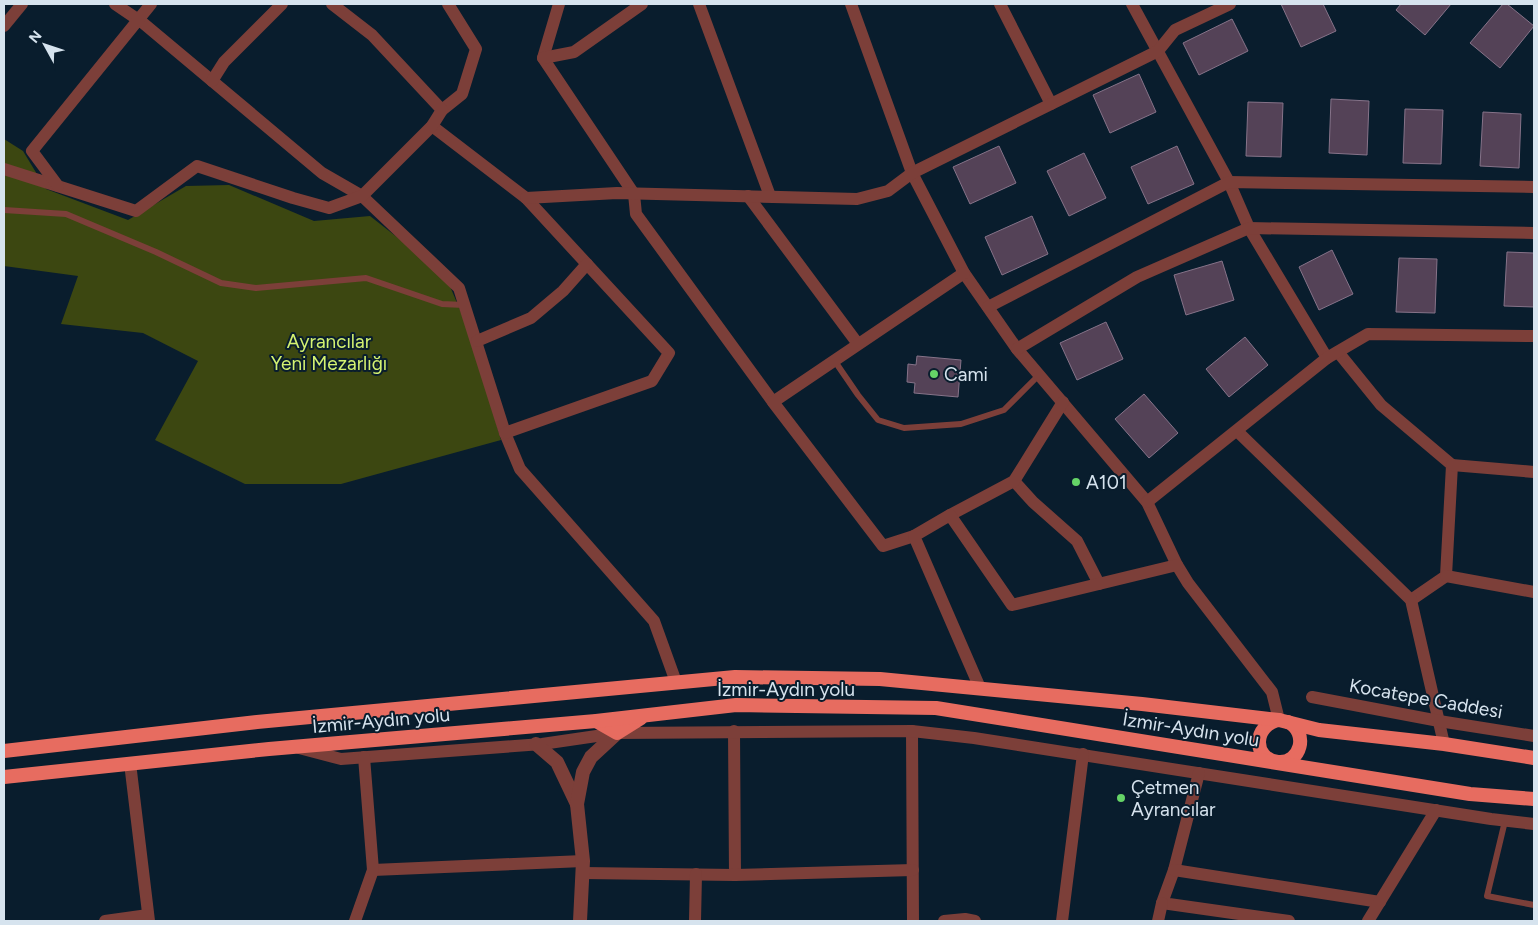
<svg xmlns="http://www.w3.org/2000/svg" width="1538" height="925" font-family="Figtree,sans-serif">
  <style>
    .green { fill: #3c4711 }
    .building { fill: #544257; stroke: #867389 }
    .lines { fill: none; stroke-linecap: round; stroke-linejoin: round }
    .service { stroke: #7c3f39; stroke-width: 6 }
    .minor { stroke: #7c3f39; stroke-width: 12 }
    .tertiary { stroke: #7c3f39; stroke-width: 14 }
    .trunk { stroke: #e76c60; stroke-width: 14 }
    .poi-dot { fill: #65d467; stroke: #091d2d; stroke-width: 2 }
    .labels { text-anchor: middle; stroke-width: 4; stroke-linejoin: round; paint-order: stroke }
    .park-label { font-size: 19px; fill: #d4f271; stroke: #091d2d }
    .poi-label { font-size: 19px; fill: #d6e3ee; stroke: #091d2d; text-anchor: start }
    .street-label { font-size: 19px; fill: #d6e3ee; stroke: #091d2d }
  </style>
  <rect width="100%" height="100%" fill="#091d2d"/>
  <path class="green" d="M4,139L23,151L46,189L128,220L186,186L229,185L314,221L370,216L435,267L449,284L472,338L501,440L341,484H245L155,440L198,361L143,333L61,324L78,276L4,266Z"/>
  <g class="building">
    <path d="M1281,4H1323L1336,31L1301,47Z"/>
    <path d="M1401,4H1451L1425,35L1396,10Z"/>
    <path d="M1503,4H1507L1534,26L1500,68L1470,43Z"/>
    <path d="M1232,19L1248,51L1199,75L1183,43Z"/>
    <path d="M1139,74L1156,112L1110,133L1093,95Z"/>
    <path d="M1331,99L1369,101L1367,155L1329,153Z"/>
    <path d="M1248,102L1283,103L1281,157L1246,156Z"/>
    <path d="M1405,109L1443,110L1441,164L1403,163Z"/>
    <path d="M1483,112L1521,114L1519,168L1480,166Z"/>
    <path d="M999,146L1016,183L970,204L953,167Z"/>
    <path d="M1177,146L1194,184L1148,204L1131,167Z"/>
    <path d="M1084,153L1106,198L1069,216L1047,171Z"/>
    <path d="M1032,216L1048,254L1002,275L985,237Z"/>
    <path d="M1332,250L1353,294L1319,310L1299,267Z"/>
    <path d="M1507,252L1534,253V307L1504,306Z"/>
    <path d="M1399,258L1437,259L1435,313L1396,312Z"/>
    <path d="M1222,261L1234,300L1186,315L1174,275Z"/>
    <path d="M1106,322L1123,359L1077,380L1060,343Z"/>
    <path d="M1245,337L1268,365L1229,397L1206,369Z"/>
    <path d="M917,356L961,360L958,397L914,393L915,383L907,382L908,364L916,365Z"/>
    <path d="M1144,394L1178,433L1149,458L1115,419Z"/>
  </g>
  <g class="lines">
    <g class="service">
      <path d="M4,210L66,214L156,252L221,283L256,288L366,278L442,304L464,305"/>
      <path d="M834,360L858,395L878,420L904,428L961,424L1004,410L1039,375"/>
      <path d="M1505,821L1487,896L1534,905"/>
    </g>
    <g class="minor">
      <path d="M115,4L143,23L322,173L362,196L459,288L505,433L520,469L654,621L676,682"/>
      <path d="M559,4L543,58L634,194L636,214L773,402"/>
      <path d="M699,4L770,196"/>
      <path d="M851,4L912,173L964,273L1017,349L1147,502L1177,565L1188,583L1272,692L1279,720"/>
      <path d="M1000,4L1051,104"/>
      <path d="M1132,4L1229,182L1249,228L1327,358"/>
      <path d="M4,26L22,4"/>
      <path d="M543,58L574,52L642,4"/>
      <path d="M212,81L224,62L282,4"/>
      <path d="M442,110L462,94L476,49L448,4"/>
      <path d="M432,126L526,198L669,353L652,381L505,433"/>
      <path d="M4,169L136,211L197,166L293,198L329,208L362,196L432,126L442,110L372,35L332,4"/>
      <path d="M58,186L32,151L151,4"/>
      <path d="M748,196L858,344"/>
      <path d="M526,198L617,193L857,199L888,191L912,173L1158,51L1175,30L1230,4"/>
      <path d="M988,307L1229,182L1534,187"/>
      <path d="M477,341L531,318L563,291L587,264"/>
      <path d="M1017,349L1137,277L1249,228L1534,233"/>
      <path d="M1338,352L1381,405L1452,465L1446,576L1411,600"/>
      <path d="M1237,431L1411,600L1444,744"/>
      <path d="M1452,465L1534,472"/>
      <path d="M1014,481L1033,502L1077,541L1099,584"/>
      <path d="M1147,502L1327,358L1368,334L1534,336"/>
      <path d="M950,515L1014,481L1063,402"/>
      <path d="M914,536L883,546L773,402L964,273"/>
      <path d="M1446,576L1534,592"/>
      <path d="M980,688L914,536L950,515L1012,605L1177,565"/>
      <path d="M1312,697L1439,721L1534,736"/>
      <path d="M734,731L735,875"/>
      <path d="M912,731L913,921"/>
      <path d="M299,748L341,759L542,744L617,733L912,731L974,738L1491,819L1534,824"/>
      <path d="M130,763L149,921"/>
      <path d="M1199,773L1174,870L1162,903L1289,921"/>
      <path d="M373,870L583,861"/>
      <path d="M1174,870L1380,902"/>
      <path d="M583,873L735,875L913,870"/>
      <path d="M105,921L148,915"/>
      <path d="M355,921L373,870L364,757"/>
      <path d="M695,921L696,874"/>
      <path d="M944,921L965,919L975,921"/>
      <path d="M1062,921L1083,754"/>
      <path d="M1158,921L1162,903"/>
      <path d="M1368,921L1436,810"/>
    </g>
    <g class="tertiary">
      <path d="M536,744L557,762L577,804"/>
      <path d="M580,921L583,861L577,804L583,772L591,757L617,733"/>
    </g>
    <g class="trunk">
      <path d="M1279,720C1253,725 1252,759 1278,762C1301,764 1309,732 1288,722"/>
      <path d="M596,721L617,733L641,718"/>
      <path d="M4,751L257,722L735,677L880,679L1142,704L1279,720L1319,730L1444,744L1534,758"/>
      <path d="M4,777L269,749L596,721L736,705L936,708L1470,794L1534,799"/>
    </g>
  </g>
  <g class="poi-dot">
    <circle cx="934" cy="374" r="5"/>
    <circle cx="1076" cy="482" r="5"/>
    <circle cx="1121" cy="798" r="5"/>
  </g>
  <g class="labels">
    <g class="park-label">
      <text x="329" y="348">Ayrancılar<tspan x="329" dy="22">Yeni Mezarlığı</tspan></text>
    </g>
    <g class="poi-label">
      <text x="944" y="381">Cami</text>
      <text x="1086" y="489">A101</text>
      <text x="1131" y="794">Çetmen<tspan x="1131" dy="22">Ayrancılar</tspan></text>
    </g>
    <g class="street-label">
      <text x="786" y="696">İzmir-Aydın yolu</text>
      <text transform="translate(1426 698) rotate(10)" y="7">Kocatepe Caddesi</text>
      <text transform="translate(381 720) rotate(-5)" y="7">İzmir-Aydın yolu</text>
      <text transform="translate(1191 729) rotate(9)" y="7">İzmir-Aydın yolu</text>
    </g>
  </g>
  <rect width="1538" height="925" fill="none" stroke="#d6e3ee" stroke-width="10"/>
  <g transform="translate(45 45) rotate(310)" stroke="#091d2d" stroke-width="4" paint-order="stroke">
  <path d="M0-4L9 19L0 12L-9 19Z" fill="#d6e3ee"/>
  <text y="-8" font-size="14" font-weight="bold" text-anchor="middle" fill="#d6e3ee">N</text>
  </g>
</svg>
